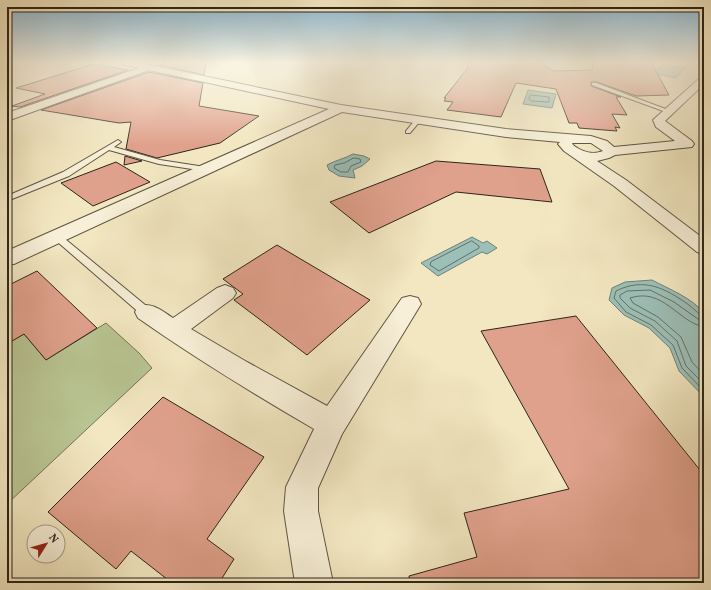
<svg xmlns="http://www.w3.org/2000/svg" width="711" height="590" font-family="Vollkorn,serif">
  <style>
    .green { fill: #b9c593; stroke: #737556 }
    .water { fill: #9cbfb7; stroke: #708178 }
    .lines { fill: none; stroke-linecap: round; stroke-linejoin: round }
    .shore { stroke: #647268; stroke-width: 1 }
    .building { fill: #e0a18c; stroke: #2d251a }
    .lane-casing { stroke: #5e5644; stroke-width: 2 }
    .street-casing { stroke: #5e5644; stroke-width: 2 }
    .lane { fill: #f7efd7; fill-rule: evenodd }
    .street { fill: #f7efd7; fill-rule: evenodd }
  </style>
  <rect width="100%" height="100%" fill="#f2e7c1"/>
  <filter id="stains"><feTurbulence type="fractalNoise" baseFrequency=".005" numOctaves="4"/><feColorMatrix values="0 0 0 0 .2 0 0 0 0 .09 0 0 0 0 .02 0 0 0 .5 -.17"/></filter>
  <radialGradient id="worn" r=".72"><stop offset=".6" stop-color="#630" stop-opacity="0"/><stop offset="1" stop-color="#630" stop-opacity=".3"/></radialGradient>
  <path class="green" d="M106,323L139,353L152,368L7,504V344L24,334L46,360Z"/>
  <g class="water">
    <path d="M662,65L685,68L676,78L652,73Z"/>
    <path d="M528,90L556,94L552,108L523,104Z"/>
    <path d="M353,154L364,156L370,159L362,166L353,170L355,178L339,176L329,170L327,165C336,160 344,159 353,154Z"/>
    <path d="M472,237L483,243L487,241L497,248L487,254L482,252L438,276L421,263Z"/>
    <path d="M652,280C669,289 692,298 704,313V397L679,371L670,348L649,328L624,315L609,300L612,288L625,282Z"/>
  </g>
  <g class="lines">
    <g class="shore">
      <path d="M531,95L549,97V102L531,101L529,99Z"/>
      <path d="M354,158L360,159L361,162L351,166L348,172H341L334,168L335,165L344,163Z"/>
      <path d="M472,241L479,246V248L439,271L430,265L431,262Z"/>
      <path d="M704,316C698,314 694,309 689,305C665,288 644,277 616,291L614,298L626,312L651,325L673,345L682,368L704,391"/>
      <path d="M704,321L698,319L674,302L650,290L627,291L620,295V298L630,308L655,321L677,341L686,366L704,384"/>
      <path d="M704,327C678,322 663,287 630,298L633,303L658,317L681,337L692,362L704,375"/>
    </g>
  </g>
  <g class="building">
    <path d="M169,62H206L204,75L159,65Z"/>
    <path d="M468,62H537L554,71L592,70L593,62H651L669,95L636,96L597,82H591V86L621,97H616L627,115L612,114L620,128L615,127L617,131L579,128L577,123H569L556,89L516,83L501,117L447,110L453,102L444,101L446,98H444L467,69Z"/>
    <path d="M94,64L128,70L20,107L12,106L45,94L16,88Z"/>
    <path d="M149,72L203,83L199,106L259,116L220,143L157,158L126,149L131,122L119,123L41,110Z"/>
    <path d="M125,156L142,161L124,165Z"/>
    <path d="M436,161L540,169L552,202L456,192L369,233L330,202Z"/>
    <path d="M116,162L150,182L93,206L61,183Z"/>
    <path d="M277,245L370,300L307,355L234,300L243,294L223,279Z"/>
    <path d="M37,271L97,328L46,360L24,334L7,344V286Z"/>
    <path d="M576,316L704,475V583H410L409,576L477,557L464,513L569,489L481,331Z"/>
    <path d="M163,397L264,457L207,539L234,559L219,583H172L131,551L116,569L48,512Z"/>
  </g>
  <g class="lines">
    <defs>
      <g id="lane">
        <path d="M592,83H596L671,111L666,112L592,85Z"/>
        <path d="M416,119L421,120L410,133H406V131Z"/>
        <path d="M118,140L121,142L114,147L160,160L205,167L209,169L205,171L159,164L109,150L69,176L7,201V196L63,172Z"/>
        <path d="M56,233L59,234L150,309L152,312L150,315L146,316L142,315L53,238L51,236Z"/>
      </g>
      <g id="street">
        <path d="M121,62H137L341,105L506,129L591,136L607,141L614,147L675,141L656,127L653,120L701,77L704,76V84L665,121L692,141L694,144L692,147L615,155L609,158L597,161L626,180L704,239V254L697,252L614,186L564,151L558,144L560,142L506,137L342,112L14,264L7,265V251L329,109L149,70L7,121V113L139,68L122,64ZM572,143H591L603,151C593,155 582,152 573,145Z"/>
        <path d="M225,285L233,288L236,293L233,298L191,329L247,362L327,406L402,298L410,296L418,298L421,304L342,434L318,488V511L333,583H295L284,511L286,487L314,429C254,394 195,358 138,318L135,312L138,306C152,302 161,310 173,318L217,288Z"/>
      </g>
    </defs>
    <use href="#lane" class="lane-casing"/>
    <use href="#street" class="street-casing"/>
    <use href="#lane" class="lane"/>
    <use href="#street" class="street"/>
  </g>
  <linearGradient id="sky" x2="0" y2="1"><stop stop-color="#89b8d4"/><stop offset="0.43" stop-color="#f9f4e3"/><stop offset="1" stop-color="#f9f4e3" stop-opacity="0"/></linearGradient>
  <rect width="711" height="145" fill="url(#sky)"/>
  <rect width="711" height="590" fill="none" stroke="#f2e7c1" stroke-width="24"/>
  <rect x="8" y="8" width="695" height="574" fill="none" stroke="#2d251a" stroke-width="2"/>
  <rect x="12" y="12" width="687" height="566" fill="none" stroke="#2d251a"/>
  <g transform="translate(46 544) rotate(53)"><circle r="19" fill="#f7efd7" stroke="#a69e8b"/>
  <path d="M0-3L7 15L0 10L-7 15Z" fill="#8f2418"/>
  <text y="-6" font-size="11" font-weight="bold" text-anchor="middle" fill="#2d251a">N</text>
  </g>
  <rect width="100%" height="100%" filter="url(#stains)"/>
  <rect width="100%" height="100%" fill="url(#worn)"/>
</svg>
